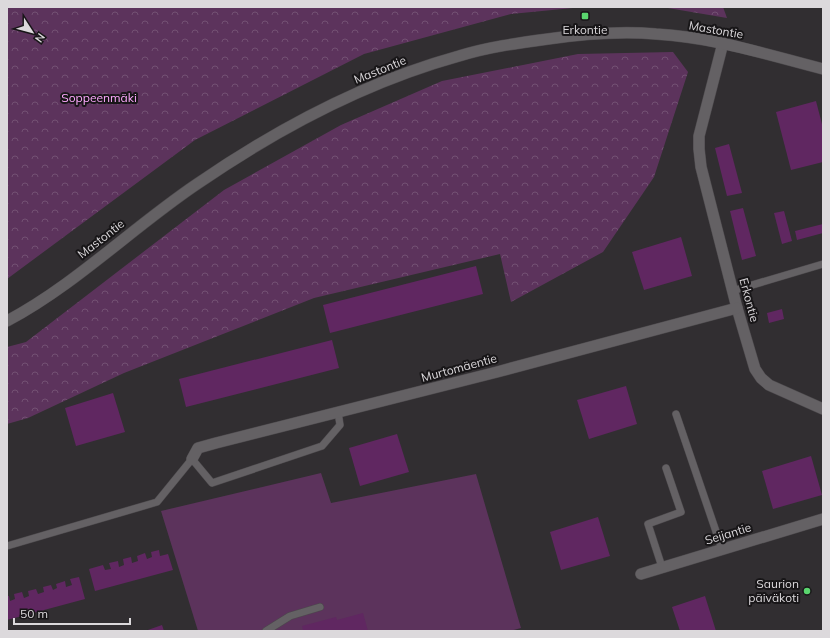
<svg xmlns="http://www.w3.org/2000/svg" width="830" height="638" font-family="Mulish,sans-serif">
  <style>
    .forest { fill: url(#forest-crowns) }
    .park { fill: #5c335c }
    .building { fill: #602761 }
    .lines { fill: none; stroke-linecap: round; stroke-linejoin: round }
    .service-casing { stroke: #4c494c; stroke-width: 8 }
    .minor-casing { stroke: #4c494c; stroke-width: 12 }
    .secondary-casing { stroke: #4c494c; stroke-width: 12 }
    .service { stroke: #646164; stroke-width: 7 }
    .minor { stroke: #646164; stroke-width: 11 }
    .secondary { stroke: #646164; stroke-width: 11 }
    .poi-dot { fill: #5ad56e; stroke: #181618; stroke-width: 1.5 }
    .labels { text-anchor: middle; stroke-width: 4; stroke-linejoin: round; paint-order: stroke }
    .poi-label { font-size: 12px; fill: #dcd9dc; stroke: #181618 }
    .street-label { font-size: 12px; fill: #dcd9dc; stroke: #181618 }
    .park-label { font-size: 12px; fill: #faf; stroke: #181618 }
  </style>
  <defs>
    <pattern id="forest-crowns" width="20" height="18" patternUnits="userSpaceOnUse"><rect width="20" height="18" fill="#5c335c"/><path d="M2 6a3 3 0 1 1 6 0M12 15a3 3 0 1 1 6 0" fill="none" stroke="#735073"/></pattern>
  </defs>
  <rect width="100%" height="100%" fill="#312e31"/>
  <g class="forest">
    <path d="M7,7H583L511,14L364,54L195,140L7,279Z"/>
    <path d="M662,7H723L727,18Z"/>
    <path d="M673,52L688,72L654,177L603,252L511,302L500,254L314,298L124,373L28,418L7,424V347L26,342L224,190L341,125L442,81L578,54Z"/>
  </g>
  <path class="park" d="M321,473L331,503L476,474L521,628L510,631H198L161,511Z"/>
  <g class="building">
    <path d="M816,101L823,128V162L791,170L776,112Z"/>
    <path d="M729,144L742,193L727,196L715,148Z"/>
    <path d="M743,208L756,256L742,260L730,211Z"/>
    <path d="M784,211L792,241L782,244L774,213Z"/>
    <path d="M823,224V233L797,240L795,231Z"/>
    <path d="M681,237L692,276L644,290L632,252Z"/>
    <path d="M476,266L483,294L330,333L323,305Z"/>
    <path d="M782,309L784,319L769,323L767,313Z"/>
    <path d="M332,340L339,368L186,407L179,379Z"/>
    <path d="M626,386L637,424L589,439L577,400Z"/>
    <path d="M113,393L125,432L76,446L65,408Z"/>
    <path d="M397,434L409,472L360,486L349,448Z"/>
    <path d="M811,456L822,495L773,509L762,471Z"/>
    <path d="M598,517L610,556L561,570L550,532Z"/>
    <path d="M159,550L160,556L168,554L173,570L95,591L89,569L103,565L105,570L111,569L109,563L118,561L119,567L124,565L123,559L131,557L132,563L138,561L137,556L145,553L147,559L152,557L151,552Z"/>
    <path d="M79,577L85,599L7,620V596H9L10,601L15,599L14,594L22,592L24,598L29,596L28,591L36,589L38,594L44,592L43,587L51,585L53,590L57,588L56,584L65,581L66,587L72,585L70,579Z"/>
    <path d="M705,596L716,631H680L672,607Z"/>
    <path d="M363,613L368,631H300L303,630L302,626L336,617L337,620Z"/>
    <path d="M162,625L164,631H145Z"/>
  </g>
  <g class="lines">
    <defs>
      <g id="service">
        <path d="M732,291L823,264"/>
        <path d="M676,414L722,549"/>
        <path d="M7,546L157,502L192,459L212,483L322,446L340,425L338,412"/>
        <path d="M662,567L648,524L681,512L666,468"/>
        <path d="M266,631L290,616L320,607"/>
      </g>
      <g id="minor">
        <path d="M723,43L699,136V149L701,167L737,308L755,369L761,378L769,385L823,409"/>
        <path d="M192,459L198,448L216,443L497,372L737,308"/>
        <path d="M641,574L823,519"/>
      </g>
      <path id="secondary" d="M7,321C75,285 133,227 197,184C277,129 365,82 459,56C488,47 518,43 548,39C583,34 619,31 656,34C713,37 768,55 823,69"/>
    </defs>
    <use href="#service" class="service-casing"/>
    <use href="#minor" class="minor-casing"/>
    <use href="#secondary" class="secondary-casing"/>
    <use href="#service" class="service"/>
    <use href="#minor" class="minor"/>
    <use href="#secondary" class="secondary"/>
  </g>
  <g class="poi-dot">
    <rect x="581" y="12" width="8" height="8" rx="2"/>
    <circle cx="807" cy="591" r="4"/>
  </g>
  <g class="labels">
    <g class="poi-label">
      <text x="585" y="34">Erkontie</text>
      <text x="799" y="588" text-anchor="end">Saurion<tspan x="799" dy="14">päiväkoti</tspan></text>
    </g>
    <g class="street-label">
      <text transform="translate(716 30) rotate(10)" y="4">Mastontie</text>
      <text transform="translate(380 70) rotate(-22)" y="4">Mastontie</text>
      <text transform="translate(101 239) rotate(-38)" y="4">Mastontie</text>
      <text transform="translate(749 300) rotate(75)" y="4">Erkontie</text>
      <text transform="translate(459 368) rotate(-15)" y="4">Murtomäentie</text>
      <text transform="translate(728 534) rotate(-17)" y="4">Seijantie</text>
    </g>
    <g class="park-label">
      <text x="99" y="102">Soppeenmäki</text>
    </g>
  </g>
  <rect width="830" height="638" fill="none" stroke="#dcd9dc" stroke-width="16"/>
  <g transform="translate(32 32) rotate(126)" stroke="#181618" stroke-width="3" paint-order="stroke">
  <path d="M0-3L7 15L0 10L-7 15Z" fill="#dcd9dc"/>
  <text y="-6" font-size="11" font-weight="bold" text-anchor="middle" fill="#dcd9dc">N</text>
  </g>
  <path d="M14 618v6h116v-6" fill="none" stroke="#dcd9dc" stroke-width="2"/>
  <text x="20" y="618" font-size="12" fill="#dcd9dc" stroke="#181618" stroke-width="3" paint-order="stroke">50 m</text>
</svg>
